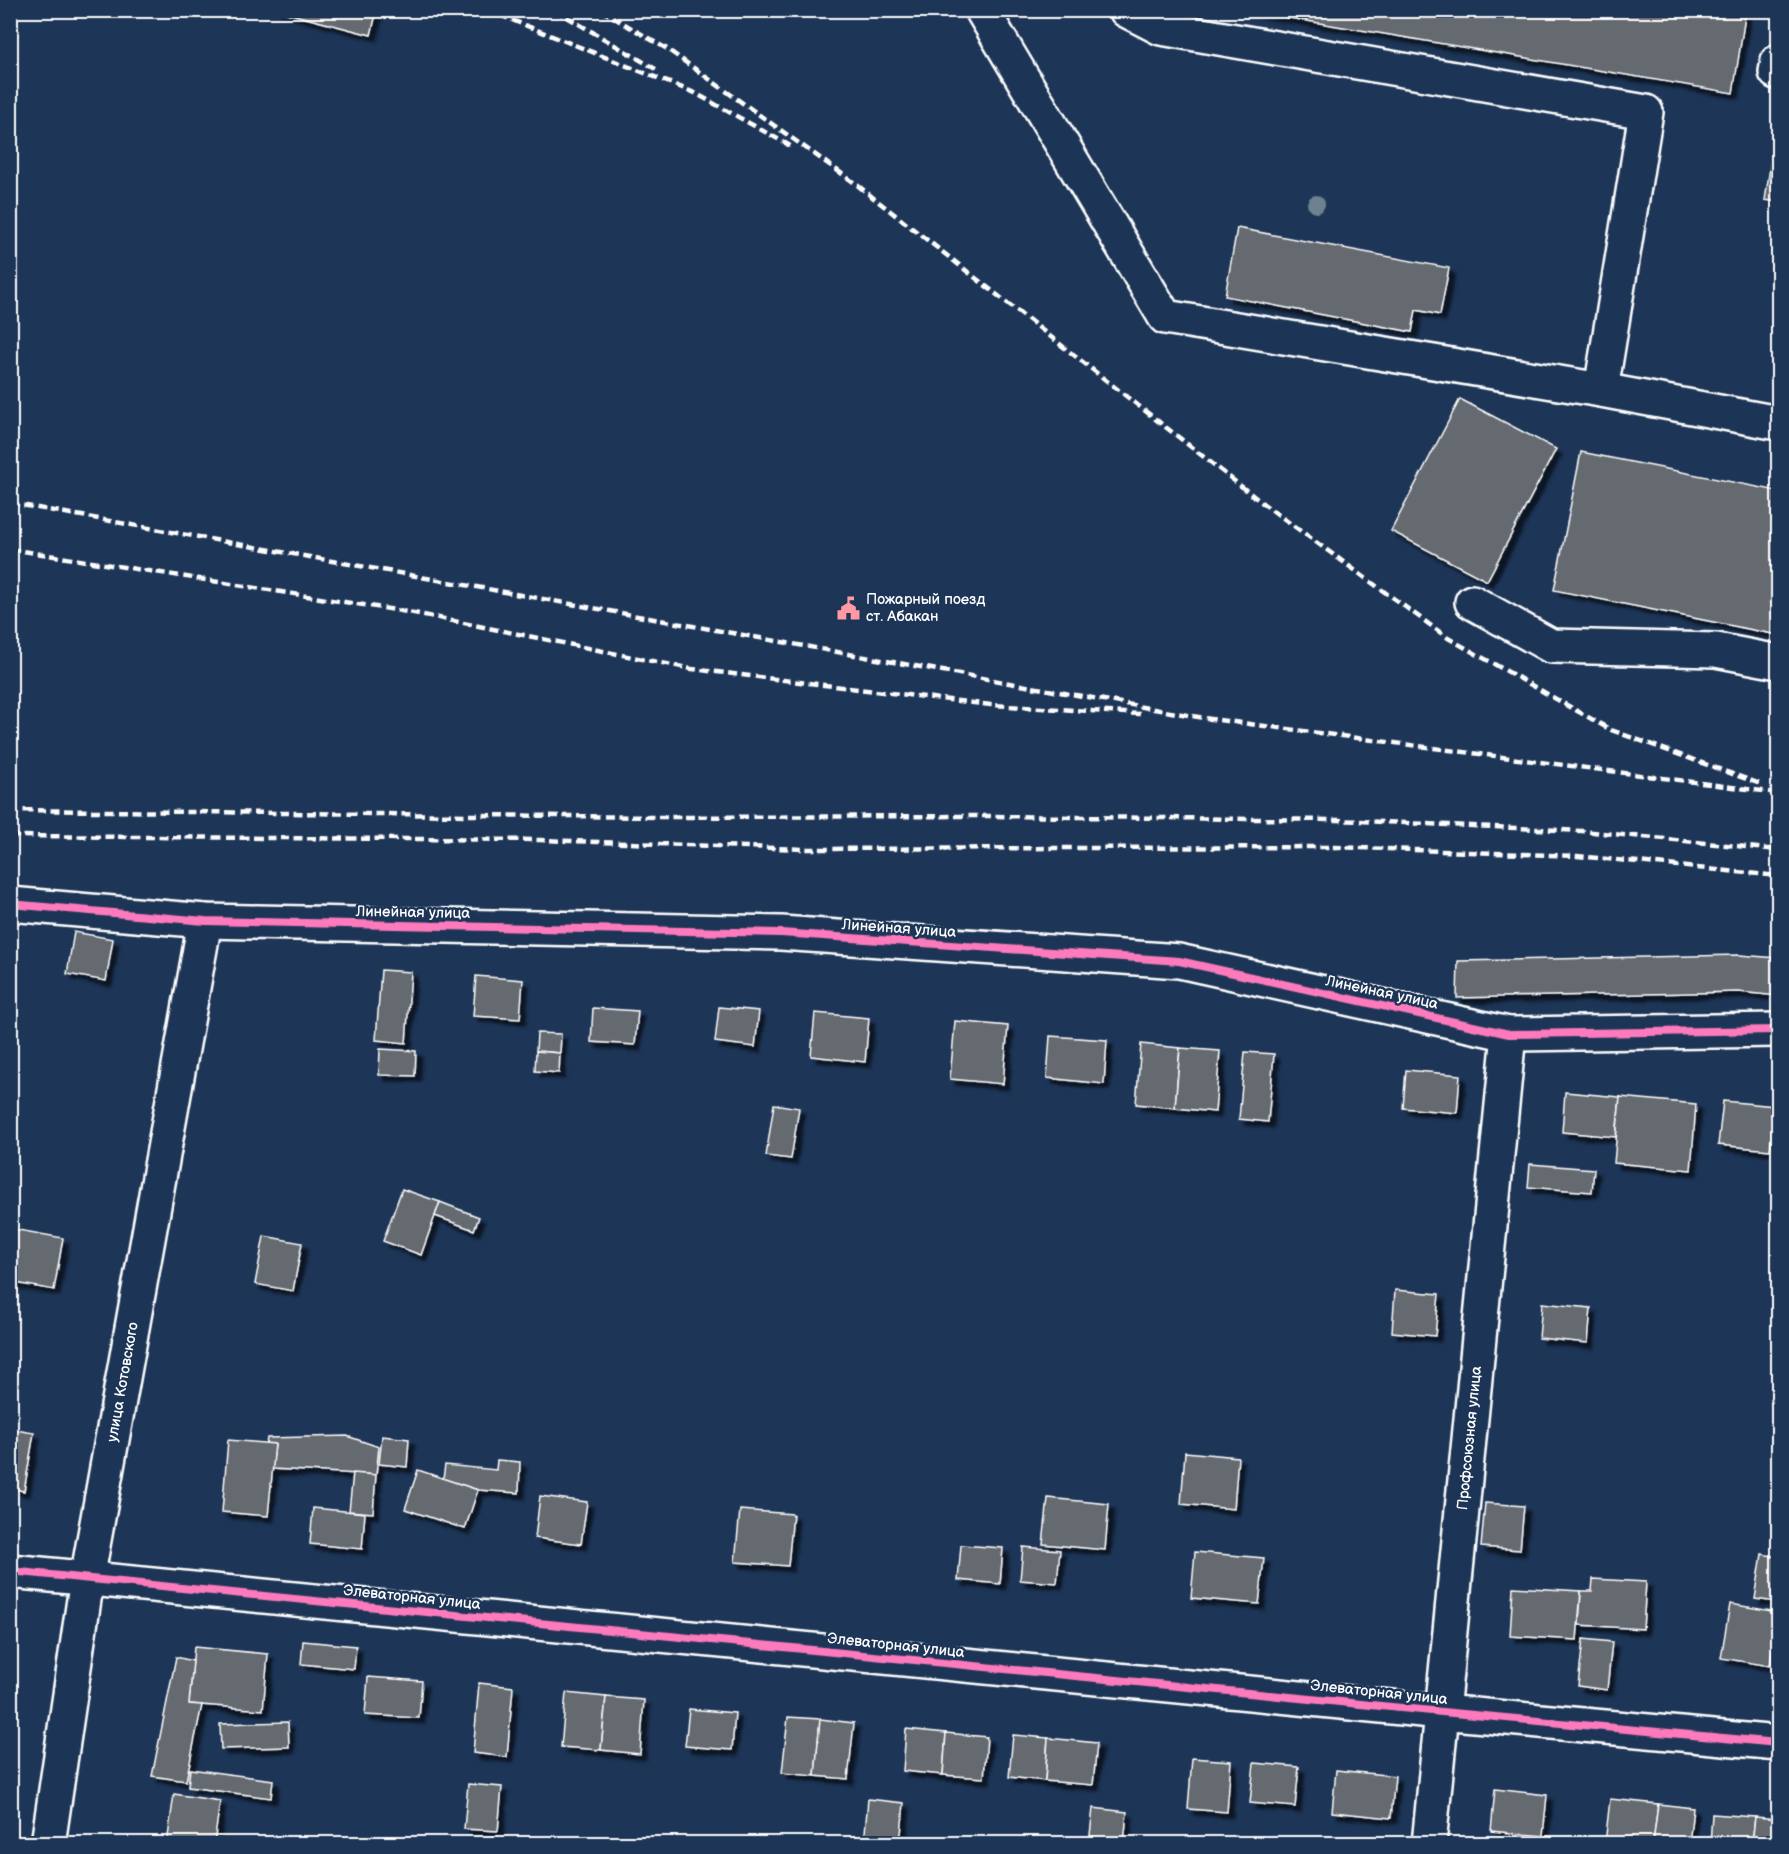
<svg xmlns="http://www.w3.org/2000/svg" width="1789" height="1854" font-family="'Balsamiq Sans',sans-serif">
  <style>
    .building { fill: #656a70; stroke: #fff; stroke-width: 1.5; filter: url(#shadow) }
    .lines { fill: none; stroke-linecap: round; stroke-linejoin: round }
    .minor-casing { stroke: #fff; stroke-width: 38 }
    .minor { stroke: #1d3557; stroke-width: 33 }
    .rail { stroke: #fff; stroke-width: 4.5; stroke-dasharray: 9 4.5; stroke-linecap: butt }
    .cycleway-casing { stroke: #1d3557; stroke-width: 11 }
    .cycleway { stroke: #fd7abc; stroke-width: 8 }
    .tree { fill: #6d8191 }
    .labels { text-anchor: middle; stroke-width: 5; stroke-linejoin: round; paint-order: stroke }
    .poi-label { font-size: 15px; fill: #fff; stroke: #1d3557; text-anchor: start }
    .street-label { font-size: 15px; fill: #fff; stroke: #1d3557 }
  </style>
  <defs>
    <filter id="shadow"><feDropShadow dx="5.5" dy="5.5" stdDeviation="1.5" flood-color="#0009"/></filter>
  </defs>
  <rect width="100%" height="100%" fill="#1d3557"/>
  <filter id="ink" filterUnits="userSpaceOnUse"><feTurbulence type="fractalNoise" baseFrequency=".0167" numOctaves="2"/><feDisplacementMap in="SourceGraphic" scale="12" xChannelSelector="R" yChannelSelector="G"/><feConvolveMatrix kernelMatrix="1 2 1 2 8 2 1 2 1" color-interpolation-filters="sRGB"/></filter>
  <g filter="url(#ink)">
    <g class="building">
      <path d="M275,10H377L371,35Z"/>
      <path d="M1242,10H1746L1733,93Z"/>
      <path d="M1776,128L1778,129V202L1765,200Z"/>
      <path d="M1237,228L1449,268L1440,315L1416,310L1412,332L1225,296Z"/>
      <path d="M1460,399L1556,449L1487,581L1391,531Z"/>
      <path d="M1581,452L1778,491V635L1554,590Z"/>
      <path d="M74,932L113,939L106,981L67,974Z"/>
      <path d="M1739,955L1778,958V996L1739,992L1457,998L1458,961Z"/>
      <path d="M381,970L411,972L406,1043L376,1040Z"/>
      <path d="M476,976L523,980L520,1019L473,1016Z"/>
      <path d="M719,1007L759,1011L755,1047L715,1042Z"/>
      <path d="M593,1008L638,1011L635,1045L591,1042Z"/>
      <path d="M815,1013L869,1018L865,1062L811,1056Z"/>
      <path d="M955,1021L1008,1026L1003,1084L950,1079Z"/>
      <path d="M537,1033L561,1034L560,1053L536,1051Z"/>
      <path d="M1050,1036L1107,1040L1104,1084L1047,1078Z"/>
      <path d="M1141,1044L1180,1048L1175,1108L1136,1104Z"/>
      <path d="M1180,1048L1220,1051L1215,1112L1175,1108Z"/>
      <path d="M380,1049L416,1051L415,1076L379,1075Z"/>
      <path d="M536,1051L560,1053L559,1073L535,1071Z"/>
      <path d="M1245,1052L1274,1054L1268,1122L1239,1119Z"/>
      <path d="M1406,1070L1460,1075L1457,1113L1403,1108Z"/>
      <path d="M1565,1092L1620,1097L1616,1137L1562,1132Z"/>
      <path d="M1620,1097L1696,1104L1691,1170L1614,1163Z"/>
      <path d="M1723,1101L1775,1106L1770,1150L1718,1145Z"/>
      <path d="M774,1104L799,1108L791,1159L766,1156Z"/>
      <path d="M1530,1164L1594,1169L1592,1192L1528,1187Z"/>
      <path d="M402,1189L440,1202L421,1255L383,1241Z"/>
      <path d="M440,1202L479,1217L474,1230L435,1216Z"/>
      <path d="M13,1229L63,1238L54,1290L10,1282V1244Z"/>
      <path d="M264,1236L302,1243L293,1291L255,1284Z"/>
      <path d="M1395,1290L1439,1294L1435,1336L1392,1332Z"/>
      <path d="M1542,1303L1591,1308L1588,1343L1539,1338Z"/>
      <path d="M10,1429L34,1433L24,1491L10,1488Z"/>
      <path d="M347,1436L379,1447L376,1475L272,1469L275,1444H266L267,1438Z"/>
      <path d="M382,1436L409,1439L407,1467L379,1464Z"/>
      <path d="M228,1440L275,1444L268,1516L222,1512Z"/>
      <path d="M1185,1452L1238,1457L1234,1509L1181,1504Z"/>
      <path d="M497,1460L520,1462L519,1493L478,1490L443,1479L445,1465L496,1470Z"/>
      <path d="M418,1470L478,1490L465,1529L405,1509Z"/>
      <path d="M353,1473L376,1475L373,1513L349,1511Z"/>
      <path d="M540,1496L587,1502L581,1544L535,1538Z"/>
      <path d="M1048,1498L1109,1504L1105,1550L1043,1544Z"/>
      <path d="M1485,1503L1524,1506L1520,1550L1481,1547Z"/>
      <path d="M313,1508L365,1513L362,1549L310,1544Z"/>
      <path d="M740,1510L793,1514L788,1566L735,1562Z"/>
      <path d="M961,1545L1003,1548L1000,1584L958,1580Z"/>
      <path d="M1023,1547L1060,1550L1057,1583L1020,1580Z"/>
      <path d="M1195,1552L1264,1558L1259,1604L1191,1598Z"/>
      <path d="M1762,1554L1778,1557V1587L1776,1602L1755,1599Z"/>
      <path d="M1593,1579L1646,1582L1643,1629L1579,1625L1581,1591H1592Z"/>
      <path d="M1513,1587L1581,1591L1577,1640L1510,1636Z"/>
      <path d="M1730,1604L1778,1612L1770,1666L1721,1658Z"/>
      <path d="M1583,1639L1612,1642L1607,1690L1578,1686Z"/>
      <path d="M303,1641L356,1646L354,1669L301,1664Z"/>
      <path d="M194,1647L268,1654L263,1710L189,1704Z"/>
      <path d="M176,1657L193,1661L189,1704L202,1705L186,1781L152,1776Z"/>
      <path d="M368,1677L422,1681L419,1718L365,1715Z"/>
      <path d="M479,1683L513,1687L507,1757L473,1753Z"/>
      <path d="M566,1693L606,1697L601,1750L561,1747Z"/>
      <path d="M606,1697L644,1700L640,1754L601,1750Z"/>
      <path d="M689,1709L735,1713L732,1750L685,1746Z"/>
      <path d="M788,1717L820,1719L815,1776L782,1773Z"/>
      <path d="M820,1719L854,1723L848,1779L815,1776Z"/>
      <path d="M288,1722L289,1747L221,1749L220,1724Z"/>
      <path d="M906,1729L946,1733L943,1775L903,1771Z"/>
      <path d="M946,1733L987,1737L984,1778L943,1775Z"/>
      <path d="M1013,1735L1048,1738L1045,1781L1009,1777Z"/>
      <path d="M1048,1738L1097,1743L1093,1785L1045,1781Z"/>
      <path d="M1192,1758L1231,1761L1227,1812L1188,1809Z"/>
      <path d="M1254,1763L1299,1767L1295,1807L1250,1803Z"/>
      <path d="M190,1769L273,1780L271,1798L188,1787Z"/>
      <path d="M1336,1770L1395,1776L1391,1818L1332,1812Z"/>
      <path d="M468,1784L502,1787L498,1831L464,1829Z"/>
      <path d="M1495,1789L1547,1795L1543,1836L1491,1831Z"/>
      <path d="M174,1794L220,1801L214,1844H167Z"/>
      <path d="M868,1799L904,1803L900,1844H864Z"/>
      <path d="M1610,1799L1658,1804L1653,1844H1605Z"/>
      <path d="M1658,1804L1693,1808L1689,1844H1653Z"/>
      <path d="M1093,1808L1127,1812L1124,1844H1089Z"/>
      <path d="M1712,1814L1755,1817L1752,1844H1710Z"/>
      <path d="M1755,1817L1778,1819V1844H1752Z"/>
    </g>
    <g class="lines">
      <defs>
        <g id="minor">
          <path d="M982,10L1165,317L1601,390"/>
          <path d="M1126,10L1161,28L1646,112L1601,390L1778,423"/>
          <path d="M1776,72L1778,61"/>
          <path d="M1472,602L1551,646L1716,650L1778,662"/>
          <path d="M10,904L205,921L781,933L1179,961L1509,1034L1778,1030"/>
          <path d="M10,1571L1442,1712L1778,1743"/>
          <path id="s1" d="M48,1844L87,1579L205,921"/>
          <path id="s2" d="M1429,1844L1509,1034"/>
        </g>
      </defs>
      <use href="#minor" class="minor-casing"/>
      <use href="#minor" class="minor"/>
      <g class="rail">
        <path d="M487,10L695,93L794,148"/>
        <path d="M555,10L659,71"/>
        <path d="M601,10L667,49L852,181L1265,505L1448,638L1611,730L1763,785"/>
        <path d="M10,503L1204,718L1778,793"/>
        <path d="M10,549L414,613L692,669L991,705L1141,714"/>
        <path d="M10,810L656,817L991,816L1338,820L1582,831L1778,850"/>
        <path d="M10,836L540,840L805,849L1333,847L1577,856L1778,876"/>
      </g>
      <defs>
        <g id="cycleway">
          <path d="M10,904L205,921L781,933L1179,961L1509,1034L1778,1030"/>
          <path d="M10,1571L1442,1712L1778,1743"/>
        </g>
      </defs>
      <use href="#cycleway" class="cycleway-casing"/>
      <use href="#cycleway" class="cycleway"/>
    </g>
    <circle class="tree" cx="1316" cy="204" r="9"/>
  </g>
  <defs>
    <symbol id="civic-bare" viewBox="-9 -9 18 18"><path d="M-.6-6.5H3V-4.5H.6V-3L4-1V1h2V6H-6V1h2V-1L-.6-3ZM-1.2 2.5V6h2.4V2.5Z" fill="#ff9aa2" stroke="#1d3557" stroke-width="2.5" paint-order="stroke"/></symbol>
  </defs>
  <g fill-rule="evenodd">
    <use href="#civic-bare" x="832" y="592" width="33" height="33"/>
  </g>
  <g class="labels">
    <g class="poi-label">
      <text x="866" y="604">Пожарный поезд<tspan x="866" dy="17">ст. Абакан</tspan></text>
    </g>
    <g class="street-label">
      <text transform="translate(413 912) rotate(1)" y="5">Линейная улица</text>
      <text transform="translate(899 928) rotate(4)" y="5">Линейная улица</text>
      <text transform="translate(1382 992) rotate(12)" y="5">Линейная улица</text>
      <text dy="5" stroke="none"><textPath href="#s1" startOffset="468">улица Котовского</textPath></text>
      <text dy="5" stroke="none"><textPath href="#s2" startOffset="408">Профсоюзная улица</textPath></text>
      <text transform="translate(412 1597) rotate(6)" y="5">Элеваторная улица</text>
      <text transform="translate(896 1645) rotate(6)" y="5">Элеваторная улица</text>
      <text transform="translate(1379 1692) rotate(6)" y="5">Элеваторная улица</text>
    </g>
  </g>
  <rect width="1789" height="1854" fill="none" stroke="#1d3557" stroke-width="36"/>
  <rect x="18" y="18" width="1753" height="1818" fill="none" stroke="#fff" stroke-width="2" filter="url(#ink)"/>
</svg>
